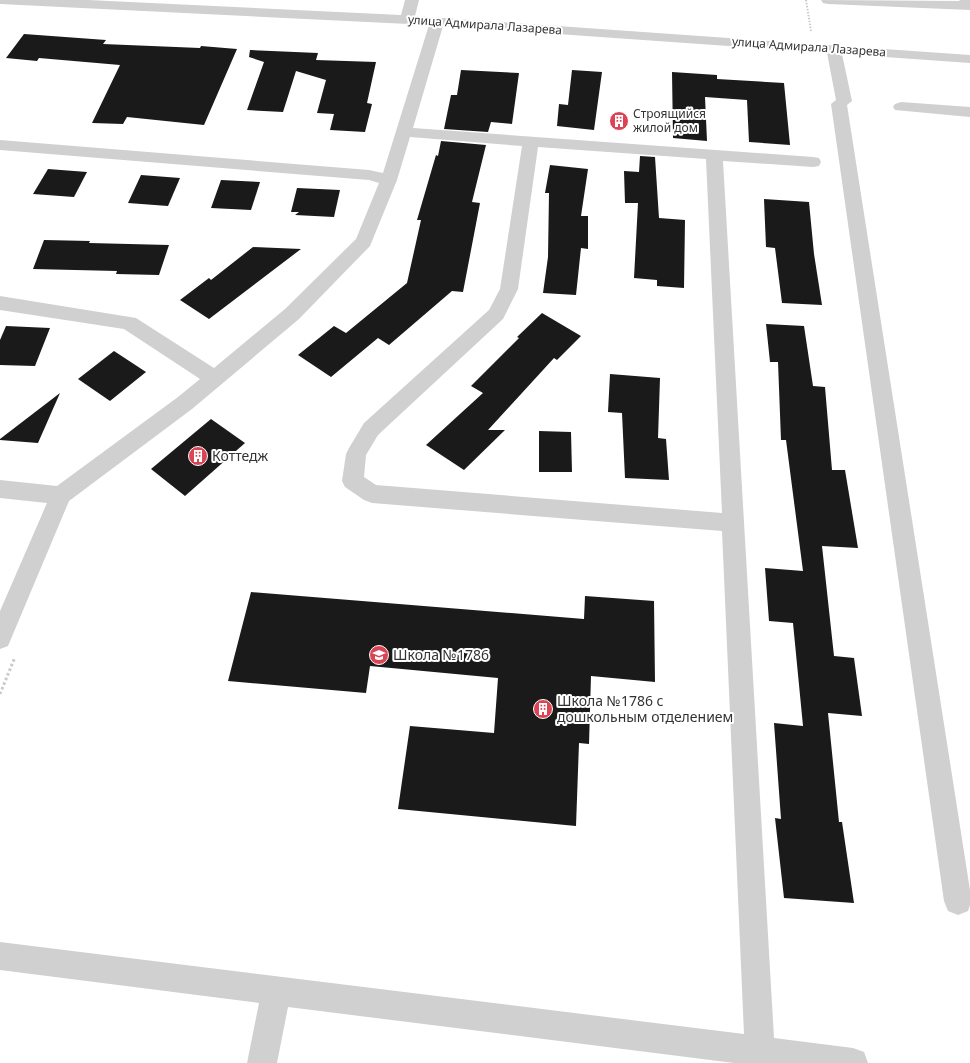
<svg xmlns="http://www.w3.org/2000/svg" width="970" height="1063" font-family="'Noto Sans',sans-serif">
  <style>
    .building { fill: #1a1a1a }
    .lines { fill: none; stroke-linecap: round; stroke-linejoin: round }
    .path-far1 { stroke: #cacaca; stroke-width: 2; stroke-dasharray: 1.5 1.5; stroke-linecap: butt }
    .path { stroke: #cacaca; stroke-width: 3; stroke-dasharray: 2.5 2.5; stroke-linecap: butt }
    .minor { fill: #d0d0d0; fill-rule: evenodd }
    .labels { text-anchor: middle; stroke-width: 4; stroke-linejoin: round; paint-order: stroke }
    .far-street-label { font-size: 12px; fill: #333; stroke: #fff }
    .far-poi-label { font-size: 12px; fill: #333; stroke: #fff; text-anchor: start }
    .poi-label { font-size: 14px; fill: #333; stroke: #fff; text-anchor: start }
  </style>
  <rect width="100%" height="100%" fill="#fff"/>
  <g class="building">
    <path d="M24,34L106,40L103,44L200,48L201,46L237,49L204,125L127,117L123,124L92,123L120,65L39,58L37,61L6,58Z"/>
    <path d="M250,50L318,53L316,60L376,62L367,103L372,104L365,132L330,130L334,114L317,113L326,80L296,71L283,112L247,110L264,62L249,57Z"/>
    <path d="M461,70L519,73L512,124L491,122L488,132L444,129L451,95H457Z"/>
    <path d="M572,70L602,72L594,130L557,126L559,104L568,105Z"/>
    <path d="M672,72L717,75V79L784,83L790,145L749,142L747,100L705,97L707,141L673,138Z"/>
    <path d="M441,141L486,145L472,202L480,203L463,292L452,291L389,345L378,338L331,377L298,355L334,326L346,333L407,283L421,220H417L436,155L438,156Z"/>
    <path d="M640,156L655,157L659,218L685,220L684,288L657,286V280L634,278L638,203H625L624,171L639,172Z"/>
    <path d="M550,165L588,169L581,216H588V249L581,248L576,295L543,293L548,257L549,193H545Z"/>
    <path d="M48,169L87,172L74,197L33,194Z"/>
    <path d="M141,175L180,178L168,206L128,203Z"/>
    <path d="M221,180L260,182L251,210L211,208Z"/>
    <path d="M297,188L340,190L334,217L295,215L299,212H291Z"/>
    <path d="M764,199L809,202L814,254L822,305L782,303L775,248L766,247Z"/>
    <path d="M44,240L90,241L89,243L169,245L159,275L116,274L117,271L33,269Z"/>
    <path d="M253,247L301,249L209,319L180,300L209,278L211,280Z"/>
    <path d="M542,313L581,336L557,360L554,358L488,430H505L464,470L426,445L483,393L471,386L519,338L517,337Z"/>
    <path d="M766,324L804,326L813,386L825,387L832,470H845L858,548L822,546L834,656L854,658L862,716L828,713L839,822H842L854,903L784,898L775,818L781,819L774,723L803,726L793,623L769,621L765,568L803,571L786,440H781L778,362H770Z"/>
    <path d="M6,326L50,328L35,366L0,365V340Z"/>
    <path d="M114,351L146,372L110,401L78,379Z"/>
    <path d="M610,374L660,378L658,438L666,439L669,480L625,478L622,413L608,412Z"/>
    <path d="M60,393L38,443L0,440V439Z"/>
    <path d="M211,419L245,443L185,496L151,469Z"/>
    <path d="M539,431L571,432L572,472H539Z"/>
    <path d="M251,592L584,619L585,596L654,601L655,682L591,676L589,744L579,743L576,826L398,809L410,726L494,733L498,678L370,666L366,693L228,681Z"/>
  </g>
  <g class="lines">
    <path class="path-far1" d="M806,0L811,31"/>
    <path class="path" d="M0,694L15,657"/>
    <g class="minor">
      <path d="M0,0H88L401,15L405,0H419L415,16L970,55V63L842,54L852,101L847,105L970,890V905L968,911L958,915L948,911L944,901L831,104L836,100L827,53L443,26L413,128L813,157L819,158L821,162L819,166L813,167L723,161L774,1038L853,1048L864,1052L868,1063H734L288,1007L277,1063H247L259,1003L0,970V942L744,1034L722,531L372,503L364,500L345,487L342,481L346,454L349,448L364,423L489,310L500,289L522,146L410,137L397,180L370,246L299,319L192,409L69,501L8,646L0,649V611L47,503L0,498V480L57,486L178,397L200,379L124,329L0,310V296L136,318L214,368L285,309L356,239L379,183L369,180L0,150V140L369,170L383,173L429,25L0,4ZM538,147L706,159L722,513L376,485L364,477L366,455L378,435L503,319L518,289Z"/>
      <path d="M821,0L960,1L959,0H970V10L828,4L823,3Z"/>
      <path d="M901,102L970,107V117L895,110L893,107L895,104Z"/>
    </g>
  </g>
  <defs>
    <symbol id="building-disc" viewBox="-11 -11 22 22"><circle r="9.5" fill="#da4555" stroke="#fff"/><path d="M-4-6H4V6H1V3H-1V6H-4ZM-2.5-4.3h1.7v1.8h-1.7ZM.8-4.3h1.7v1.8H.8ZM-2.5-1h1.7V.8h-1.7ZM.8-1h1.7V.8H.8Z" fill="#fff"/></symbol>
    <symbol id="school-disc" viewBox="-11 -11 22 22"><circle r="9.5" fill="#da4555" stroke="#fff"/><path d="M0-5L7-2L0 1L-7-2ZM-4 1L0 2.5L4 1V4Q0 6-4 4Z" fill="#fff"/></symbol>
  </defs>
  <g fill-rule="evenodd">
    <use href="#building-disc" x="608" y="110" width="22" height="22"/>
    <use href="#building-disc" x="187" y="445" width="22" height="22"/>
    <use href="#school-disc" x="368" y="644" width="22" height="22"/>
    <use href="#building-disc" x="532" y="698" width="22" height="22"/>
  </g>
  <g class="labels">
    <g class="far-street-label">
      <text transform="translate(485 25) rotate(4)" y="4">улица Адмирала Лазарева</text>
      <text transform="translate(809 47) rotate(4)" y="4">улица Адмирала Лазарева</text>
    </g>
    <g class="far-poi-label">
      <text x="633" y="118">Строящийся<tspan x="633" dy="14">жилой дом</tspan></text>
    </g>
    <g class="poi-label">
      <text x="212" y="461">Коттедж</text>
      <text x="393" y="660">Школа №1786</text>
      <text x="557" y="706">Школа №1786 с<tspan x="557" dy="16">дошкольным отделением</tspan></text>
    </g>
  </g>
</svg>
